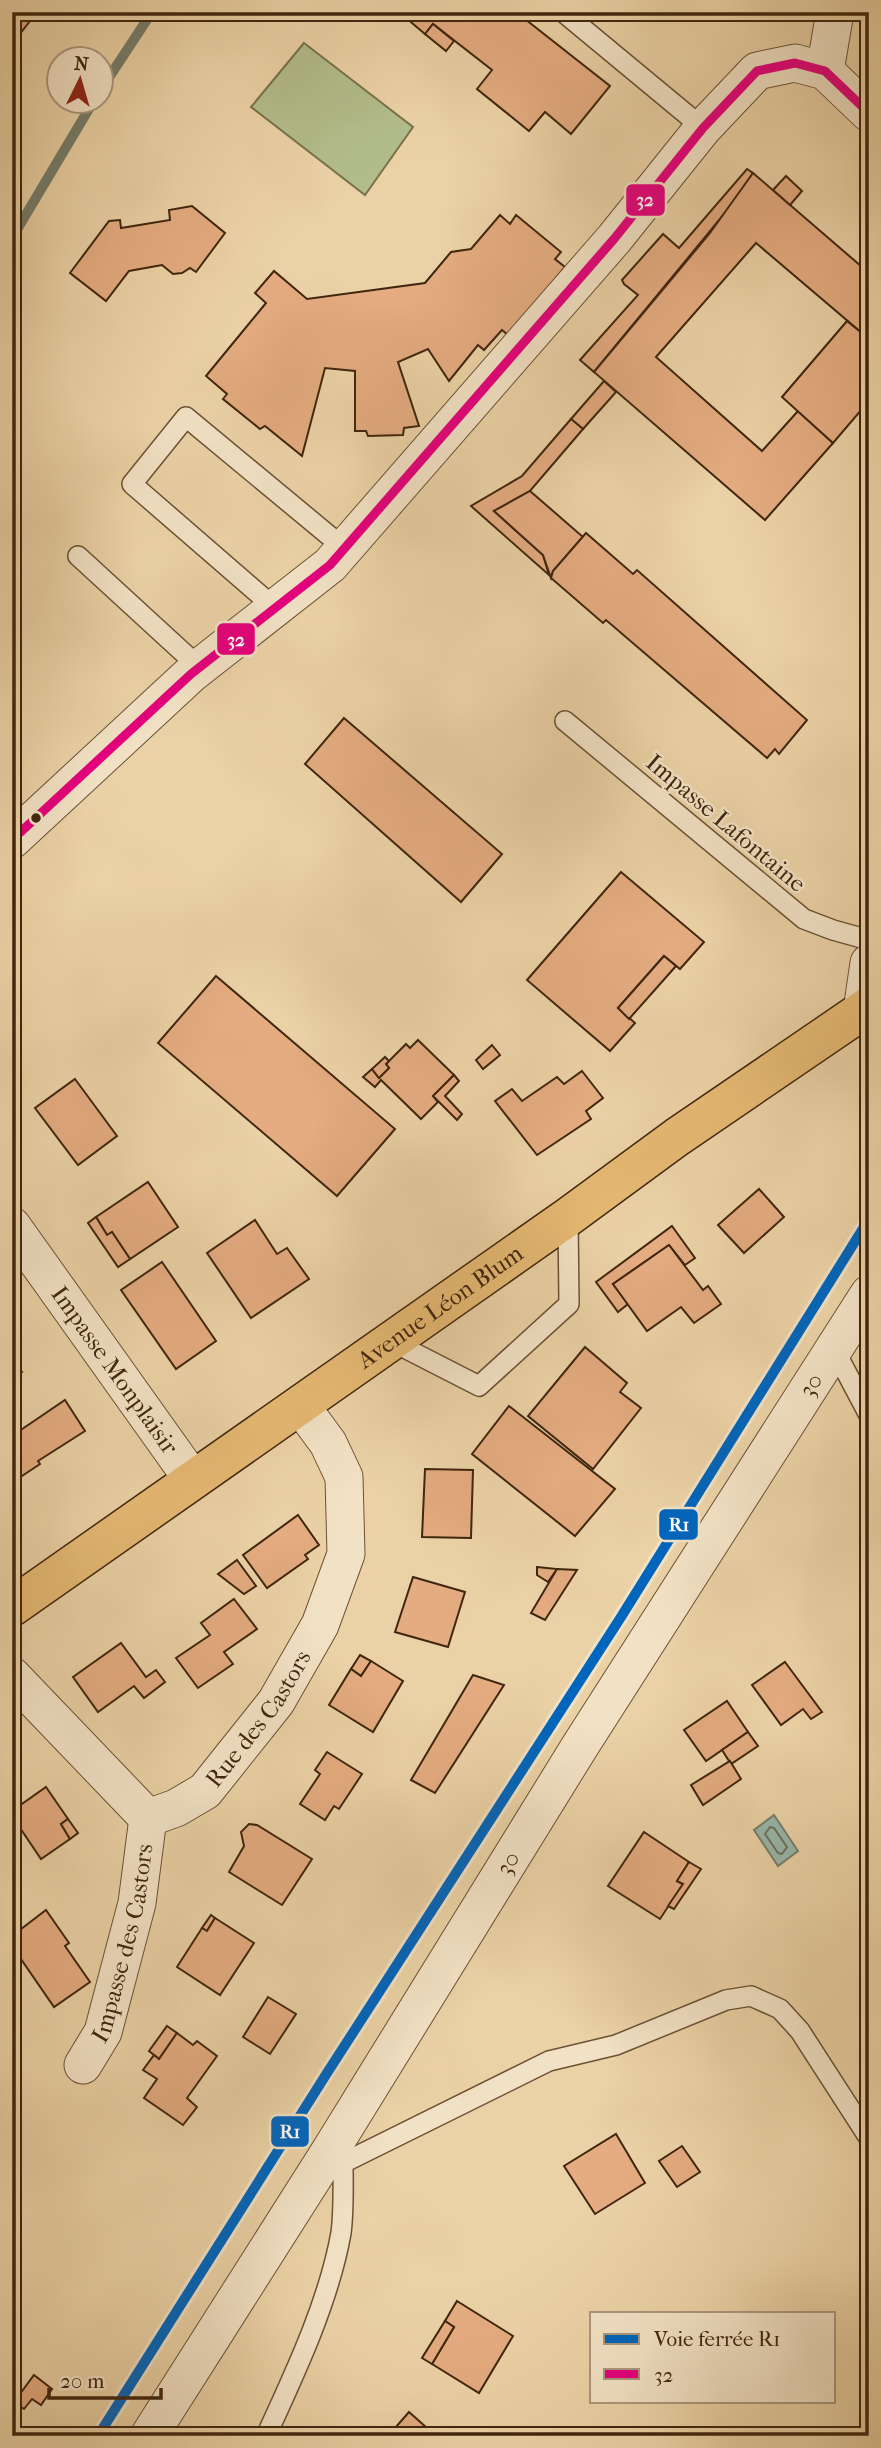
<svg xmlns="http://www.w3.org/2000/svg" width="881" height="2448" font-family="'IM FELL French Canon',serif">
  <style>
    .green { fill: #b2bd8b; stroke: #79724c; stroke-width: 2 }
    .water { fill: #98b7ab; stroke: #757d6c; stroke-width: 2 }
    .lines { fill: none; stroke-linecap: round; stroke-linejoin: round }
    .shore { stroke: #6c6e5c; stroke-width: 2 }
    .stream { stroke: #757d6c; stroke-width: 10 }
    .building { fill: #e4ac80; stroke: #40260e; stroke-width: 2 }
    .lane-casing { stroke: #6b5134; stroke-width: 22 }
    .street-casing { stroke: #6b5134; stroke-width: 39 }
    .primary-casing { stroke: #40260e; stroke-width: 41 }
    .lane { stroke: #f2e2c5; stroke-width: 19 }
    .street { stroke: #f2e2c5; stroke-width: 37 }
    .primary { stroke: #e6b973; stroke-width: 38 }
    .bus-1-casing { stroke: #f2e2c5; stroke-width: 14 }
    .bus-1 { stroke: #e5007d; stroke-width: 9 }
    .rail-1-casing { stroke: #f2e2c5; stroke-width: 16 }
    .rail-1 { stroke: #0065bd; stroke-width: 10 }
    .bus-dot { fill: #40260e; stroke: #f2e2c5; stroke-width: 2.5 }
    .labels { text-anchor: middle; stroke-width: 5; stroke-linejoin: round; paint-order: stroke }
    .street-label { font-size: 24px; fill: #40260e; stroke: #f2e2c5 }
    .line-badge { stroke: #f2e2c5; stroke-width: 2.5 }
    .badge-label { font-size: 19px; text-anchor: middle; font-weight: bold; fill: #fff }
  </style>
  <rect width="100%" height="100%" fill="#ebd2a6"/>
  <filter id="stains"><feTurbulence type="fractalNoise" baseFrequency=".00286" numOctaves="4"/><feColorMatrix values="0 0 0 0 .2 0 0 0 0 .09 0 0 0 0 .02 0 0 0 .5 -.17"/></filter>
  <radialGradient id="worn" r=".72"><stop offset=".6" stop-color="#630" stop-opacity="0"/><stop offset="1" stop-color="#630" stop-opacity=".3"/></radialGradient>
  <path class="green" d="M304,43L413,127L365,195L251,107Z"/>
  <path class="water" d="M774,1815L798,1851L778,1866L754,1830Z"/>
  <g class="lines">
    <path class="shore" d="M770,1827L774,1828L787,1847L782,1854L778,1853L765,1834Z"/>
    <g class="stream">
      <path d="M102,88L152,12"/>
      <path d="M12,238L93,102"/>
    </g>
  </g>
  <g class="building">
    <path d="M12,12H37L12,44Z"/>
    <path d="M399,12H516L610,86L571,134L545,112L529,131L477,89L492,70L433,24L425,34Z"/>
    <path d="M433,24L454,41L446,51L425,34Z"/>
    <path d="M747,169L753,173L738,197L594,372L580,360L638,295L624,284L622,280L663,234L679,248Z"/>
    <path d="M753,173L869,273V339L756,243L656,357L762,451L798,411L833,443L765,520L594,372L710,233Z"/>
    <path d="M786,176L802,191L790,205L773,190Z"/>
    <path d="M192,206L225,233L196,272L190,268L182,273L173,274L162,265L129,271L106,301L70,273L109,221L120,220L121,228L170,220L169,210Z"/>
    <path d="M500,215L510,224L516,215L561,252L555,259L565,267L509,336L502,330L484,350L478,345L449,381L428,349L398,362L419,426L404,428L403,435L368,436L366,431H355V371L325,368L302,456L265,426L260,429L223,399L227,394L206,376L266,303L255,293L274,271L307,299L425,283L451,252L471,249Z"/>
    <path d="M847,321L869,339V401L833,443L782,397Z"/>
    <path d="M604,381L616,392L583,429L571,419Z"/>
    <path d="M571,419L583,429L530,491L494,511L543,555L549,575L471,506L522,476Z"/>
    <path d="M530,491L583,537L553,571L551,578L543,555L494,511Z"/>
    <path d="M586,533L633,574L637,570L807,720L779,754L775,749L767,758L606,620L603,623L551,578L553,571Z"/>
    <path d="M344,718L502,854L461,902L305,764Z"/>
    <path d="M621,872L704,942L680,969L664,956L618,1008L635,1023L610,1051L527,980Z"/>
    <path d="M664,956L676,966L629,1019L618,1008Z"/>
    <path d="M216,976L395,1129L337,1196L158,1043Z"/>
    <path d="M418,1040L454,1075L433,1096L438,1102L421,1119L381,1080L375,1087L363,1077L372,1069L379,1078L389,1068L386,1064L406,1044L410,1048Z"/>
    <path d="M492,1045L500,1055L483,1069L476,1060Z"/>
    <path d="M385,1057L389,1061L386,1064L389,1068L379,1078L372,1069Z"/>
    <path d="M582,1071L603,1098L586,1111L591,1119L537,1155L495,1101L512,1089L522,1101L557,1077L564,1084Z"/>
    <path d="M454,1075L459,1081L445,1096L462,1114L457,1120L433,1096Z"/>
    <path d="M75,1079L117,1136L78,1165L35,1108Z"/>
    <path d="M148,1182L178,1227L130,1259L112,1232L107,1235L96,1217Z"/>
    <path d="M759,1189L784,1217L744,1253L718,1225Z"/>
    <path d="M96,1217L107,1235L112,1232L130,1259L118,1267L88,1223Z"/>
    <path d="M255,1220L277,1254L287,1248L309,1279L251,1318L207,1253Z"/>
    <path d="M672,1226L695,1258L685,1265L669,1245L613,1284L628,1304L618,1312L596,1282Z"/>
    <path d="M669,1245L703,1290L708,1286L721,1304L694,1323L681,1307L647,1331L613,1284Z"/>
    <path d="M162,1262L216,1341L176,1369L121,1290Z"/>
    <path d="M585,1347L627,1383L620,1392L641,1408L593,1469L528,1416Z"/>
    <path d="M12,1357L22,1372L17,1375L12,1367Z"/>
    <path d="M65,1400L85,1431L38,1461L40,1464L13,1482L12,1436Z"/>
    <path d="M509,1406L615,1489L575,1536L472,1454Z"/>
    <path d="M425,1469L473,1470L471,1538L422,1537Z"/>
    <path d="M298,1515L319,1545L305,1555L308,1559L267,1588L243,1555Z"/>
    <path d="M237,1560L256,1586L244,1594L218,1574Z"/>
    <path d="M537,1567L557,1569L548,1582L537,1575Z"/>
    <path d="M557,1569L577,1570L545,1620L531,1613Z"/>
    <path d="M413,1577L465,1592L448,1647L395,1632Z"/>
    <path d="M234,1599L257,1629L224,1652L233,1664L198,1688L176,1658L210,1635L201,1623Z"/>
    <path d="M121,1643L146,1677L156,1670L165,1682L144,1698L134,1686L98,1712L73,1677Z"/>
    <path d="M360,1655L371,1661L361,1676L351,1669Z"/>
    <path d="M371,1661L403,1681L373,1732L329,1705L351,1669L361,1676Z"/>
    <path d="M785,1662L822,1712L811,1719L803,1709L781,1725L752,1685Z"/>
    <path d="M473,1675L504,1685L435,1793L411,1780Z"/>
    <path d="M727,1701L748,1732L706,1761L684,1730Z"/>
    <path d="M748,1732L758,1746L731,1764L722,1750Z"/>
    <path d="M327,1752L362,1774L339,1809L334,1806L325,1820L300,1804L320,1774L315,1770Z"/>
    <path d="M730,1761L741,1779L703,1805L691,1785Z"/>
    <path d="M46,1787L68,1819L61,1824L70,1839L41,1859L12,1816V1811Z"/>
    <path d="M68,1819L78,1833L70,1839L61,1824Z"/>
    <path d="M249,1824L257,1825L312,1859L282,1905L229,1872L244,1846L241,1832Z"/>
    <path d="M644,1832L689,1862L677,1881L683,1884L660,1919L608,1886Z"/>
    <path d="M689,1862L701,1869L674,1909L668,1906L683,1884L677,1881Z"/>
    <path d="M46,1910L69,1943L65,1946L90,1982L54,2007L12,1946V1936Z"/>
    <path d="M211,1915L215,1918L207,1931L202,1928Z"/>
    <path d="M215,1918L254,1943L220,1995L177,1967L202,1928L207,1931Z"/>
    <path d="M268,1997L296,2014L270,2054L243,2037Z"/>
    <path d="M167,2026L177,2033L159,2059L149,2051Z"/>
    <path d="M177,2033L193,2045L197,2041L217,2056L187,2098L197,2107L183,2125L144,2098L157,2079L143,2070L154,2055L159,2059Z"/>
    <path d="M616,2134L645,2183L595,2214L564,2166Z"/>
    <path d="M682,2146L700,2172L677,2187L659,2161Z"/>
    <path d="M457,2301L513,2336L479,2393L432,2364L454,2327L445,2321Z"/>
    <path d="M445,2321L454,2327L432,2364L422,2358Z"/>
    <path d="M34,2375L52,2389L41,2405L32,2399L24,2409L14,2402Z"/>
    <path d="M409,2412L436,2436H388Z"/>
  </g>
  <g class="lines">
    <defs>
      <g id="lane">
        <path d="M563,12L703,128"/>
        <path d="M78,556L199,667"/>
        <path d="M275,608L132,484L186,417L344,548"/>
        <path d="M565,721L804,919L833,930L869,940"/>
        <path d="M391,1341L479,1386L569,1304L568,1217"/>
        <path d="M834,1349L869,1415"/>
        <path d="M330,2151L343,2163L549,2061L616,2045L726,2000L751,1996L780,2009L800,2031L869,2138"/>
        <path d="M266,2436C295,2373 329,2301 341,2233C344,2210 343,2186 343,2163"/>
      </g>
      <g id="street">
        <path d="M825,71L835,12"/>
        <path d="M12,840L191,674L330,565L614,239L703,128L757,71L795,63L825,71L869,113"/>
        <path d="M862,1011L869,963"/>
        <path id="s1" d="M12,1226L193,1480"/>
        <path id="s2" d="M12,1676L148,1818L176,1808L205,1791L276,1702L320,1625L346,1554L344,1477L328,1443L300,1405"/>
        <path id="s3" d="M83,2065L103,2032L137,1903L148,1818"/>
        <path id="s4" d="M149,2436L330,2151L580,1746L869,1294"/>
      </g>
      <g id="primary">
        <path id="s5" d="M12,1607L568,1217L677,1137L869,1006"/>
      </g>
    </defs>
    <use href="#lane" class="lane-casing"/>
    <use href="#street" class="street-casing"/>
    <use href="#primary" class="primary-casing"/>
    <use href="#lane" class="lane"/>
    <use href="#street" class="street"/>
    <use href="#primary" class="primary"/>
    <defs>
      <path id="bus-1" d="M12,840L191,674L330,565L614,239L703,128L757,71L795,63L825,71L869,113"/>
    </defs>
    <use href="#bus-1" class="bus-1-casing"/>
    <use href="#bus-1" class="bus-1"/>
    <defs>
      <path id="rail-1" d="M98,2436L327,2073L621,1617L869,1219"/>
    </defs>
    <use href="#rail-1" class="rail-1-casing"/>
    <use href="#rail-1" class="rail-1"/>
  </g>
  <circle class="bus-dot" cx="36" cy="818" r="6"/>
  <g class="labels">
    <g class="street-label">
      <text transform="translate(726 823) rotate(40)" y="8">Impasse Lafontaine</text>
      <text dy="8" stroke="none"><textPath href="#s5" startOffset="523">Avenue Léon Blum</textPath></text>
      <text dy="8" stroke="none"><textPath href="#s1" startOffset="177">Impasse Monplaisir</textPath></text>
      <text dy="8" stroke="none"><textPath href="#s4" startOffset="1242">30</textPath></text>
      <text dy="8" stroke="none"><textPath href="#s2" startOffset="350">Rue des Castors</textPath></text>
      <text dy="8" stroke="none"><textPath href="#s4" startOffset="676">30</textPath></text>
      <text dy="8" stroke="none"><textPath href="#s3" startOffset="130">Impasse des Castors</textPath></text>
    </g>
  </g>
  <g class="line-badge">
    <rect x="625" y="183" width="41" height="34" rx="7" fill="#e5007d"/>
    <rect x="216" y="622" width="40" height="34" rx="7" fill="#e5007d"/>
    <rect x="658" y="1508" width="41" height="33" rx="7" fill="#0065bd"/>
    <rect x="270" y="2115" width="40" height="33" rx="7" fill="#0065bd"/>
  </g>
  <g class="badge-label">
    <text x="645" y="206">32</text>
    <text x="236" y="646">32</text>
    <text x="679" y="1531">R1</text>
    <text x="290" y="2138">R1</text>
  </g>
  <rect width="881" height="2448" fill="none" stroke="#ebd2a6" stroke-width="42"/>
  <rect x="14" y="14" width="853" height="2420" fill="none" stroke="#40260e" stroke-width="3.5"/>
  <rect x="21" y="21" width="839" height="2406" fill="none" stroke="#40260e" stroke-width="2"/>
  <rect x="590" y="2312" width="245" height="91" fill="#f2e2c5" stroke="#ab977c" stroke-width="2"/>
  <rect x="604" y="2334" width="35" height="10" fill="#0065bd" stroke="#ab977c" stroke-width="2"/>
  <text x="654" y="2346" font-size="21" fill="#40260e">Voie ferrée R1</text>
  <rect x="604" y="2369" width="35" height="10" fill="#e5007d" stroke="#ab977c" stroke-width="2"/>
  <text x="654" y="2382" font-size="21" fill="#40260e">32</text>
  <g transform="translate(80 80) rotate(5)"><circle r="33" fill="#f2e2c5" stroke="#ab977c" stroke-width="2"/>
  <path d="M0-5L12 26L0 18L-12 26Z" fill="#8f2418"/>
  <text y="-10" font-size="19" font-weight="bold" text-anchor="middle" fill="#40260e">N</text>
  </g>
  <path d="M49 2388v10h112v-10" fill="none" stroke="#40260e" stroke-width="3.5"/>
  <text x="60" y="2388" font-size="21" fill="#40260e" stroke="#f2e2c5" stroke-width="5" paint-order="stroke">20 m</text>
  <rect width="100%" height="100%" filter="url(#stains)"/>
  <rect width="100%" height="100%" fill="url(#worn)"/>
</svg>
